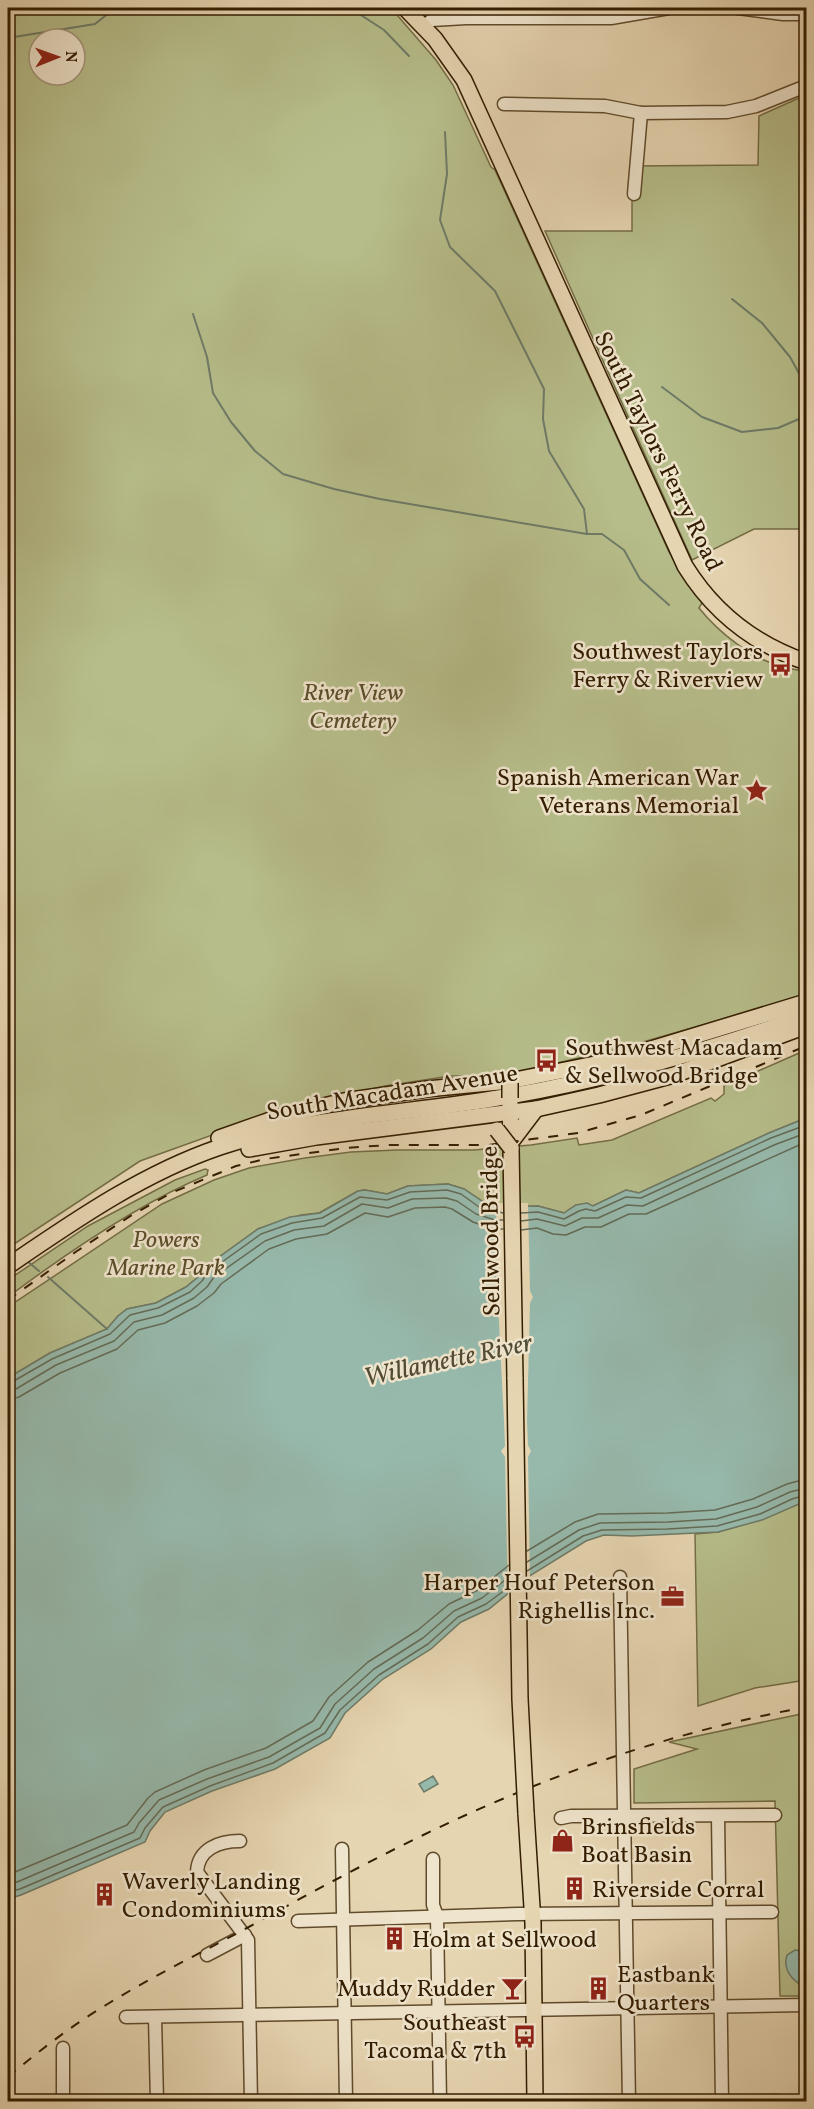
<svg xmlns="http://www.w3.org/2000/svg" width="814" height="2109" font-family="Vollkorn,serif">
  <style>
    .green { fill: #b6bd8a; stroke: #746d45; stroke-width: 1.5; fill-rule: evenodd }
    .water { fill: #96b9ac; stroke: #6e7b67; stroke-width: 1.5 }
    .pier { fill: #e6d5b1 }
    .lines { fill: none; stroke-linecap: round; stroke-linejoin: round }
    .shore { stroke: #646b56; stroke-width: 1.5 }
    .stream { stroke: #6e7b67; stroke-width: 2 }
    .minor-casing { stroke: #604b2c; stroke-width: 15 }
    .major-casing { stroke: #331d00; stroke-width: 18 }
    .minor { stroke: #efe4cc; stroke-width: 12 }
    .major { stroke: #e6d5b1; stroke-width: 15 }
    .rail { stroke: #331d00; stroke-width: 2; stroke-dasharray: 10 10; stroke-linecap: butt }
    .major-bridge-casing { stroke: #331d00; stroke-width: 18; stroke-linecap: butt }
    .major-bridge { stroke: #e6d5b1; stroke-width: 15 }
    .labels { text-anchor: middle; stroke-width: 5; stroke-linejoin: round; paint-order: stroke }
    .street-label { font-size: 24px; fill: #331d00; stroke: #efe4cc }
    .poi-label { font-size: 24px; fill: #331d00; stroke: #efe4cc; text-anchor: start }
    .park-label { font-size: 24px; font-style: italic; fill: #5a4d29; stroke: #efe4cc }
    .water-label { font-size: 26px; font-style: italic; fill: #514c34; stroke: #efe4cc }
  </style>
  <rect width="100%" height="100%" fill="#e6d5b1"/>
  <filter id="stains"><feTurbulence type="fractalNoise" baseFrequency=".00333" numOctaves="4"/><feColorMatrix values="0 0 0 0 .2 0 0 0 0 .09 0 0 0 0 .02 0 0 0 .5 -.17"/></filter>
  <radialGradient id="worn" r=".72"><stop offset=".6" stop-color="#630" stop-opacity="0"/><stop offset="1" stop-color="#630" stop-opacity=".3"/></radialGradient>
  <g class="green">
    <path d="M8,8H391L436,60L453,85L491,167L495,170L669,552L702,603L699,608C719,633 752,659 783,667C791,669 799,670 806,672V995L622,1048L519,1072L493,1076H450L385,1086L287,1108L140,1161L8,1248ZM39,39H75V75H39Z"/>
    <path d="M799,98L806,111V525L799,529H754L692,560L545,231H632V166L758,165L759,116Z"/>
    <path d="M806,1050V1118L769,1133L639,1193L626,1190L593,1206L576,1205L564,1213L538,1206L499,1207L482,1201L464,1189L448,1184L408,1186L387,1194L365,1190L358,1191L319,1213L301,1215L258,1229L204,1268L198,1277L186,1287L156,1303L127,1309L118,1316L107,1329L50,1353L8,1378V1307L162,1204L214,1180L249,1168L305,1158L351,1152L397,1150H474L531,1145L577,1138L579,1145L612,1140L711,1098L715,1101L724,1094V1086Z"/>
    <path d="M205,1169L208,1170L207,1175C138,1204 68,1252 8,1297V1280L88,1226L175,1180Z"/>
    <path d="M806,1501V1680L755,1688L698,1706L695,1534L718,1532L739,1526Z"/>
    <path d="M806,1713V1996H780L775,1801L634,1803V1769L697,1749L669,1742Z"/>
  </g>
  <g class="water">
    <path d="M806,1118V1501L762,1520L718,1532L632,1536L604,1535L586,1541L531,1575L489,1609L461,1622L431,1649L383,1679L345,1713L330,1738L275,1769L212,1791L165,1812L150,1831L145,1842L21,1895L8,1899V1378L50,1353L107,1329L118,1316L127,1309L156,1303L186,1287L198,1277L204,1268L258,1229L290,1217L320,1213L358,1191L365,1190L387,1194L408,1186L448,1184L464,1189L482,1201L499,1207L538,1206L564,1213L576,1205L587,1203L593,1206L626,1190L639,1193L769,1133Z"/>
    <path d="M433,1776L438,1784L424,1792L419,1784Z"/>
    <path d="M795,1950L806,1952V1987C793,1982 782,1970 787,1955Z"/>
  </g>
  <path class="pier" d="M496,1203H528L530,1291L533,1297L530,1303L527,1421L528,1445L531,1451L528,1457L530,1580L508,1599L505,1457L501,1451L505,1446L504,1421L498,1303L495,1298L498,1292Z"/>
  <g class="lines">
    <g class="shore">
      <path d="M521,1213L538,1212L564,1219L579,1211L586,1209L595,1211L626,1197L641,1198L771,1138L806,1125"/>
      <path d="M521,1221L537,1219L565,1226L582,1218H598L627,1205L643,1206L774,1145L806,1133"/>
      <path d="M521,1230L537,1228L553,1234L566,1235L585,1227H601L629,1214H646L806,1142"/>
      <path d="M8,1383L12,1382L52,1359L110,1334L130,1315L158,1308L190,1292L202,1281L208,1272L261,1234L292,1223L322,1218L360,1197L387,1200L410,1192L447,1190L461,1194L479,1207L503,1213"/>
      <path d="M8,1390L16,1389L56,1365L114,1341L134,1322L162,1315L194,1298L207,1287L214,1277L265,1241L294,1230L324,1226L362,1204L388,1208L412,1199L446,1198L457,1201L476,1214L495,1220H503"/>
      <path d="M8,1400L19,1397L60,1373L117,1349L138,1330L165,1323L197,1306L214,1293L221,1284L269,1249L296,1239L327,1234L365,1213L388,1217L415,1208L445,1207L452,1209L473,1222L493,1229H503"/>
      <path d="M527,1551L575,1522L598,1514L668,1513L715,1510L753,1499L787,1484L806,1479"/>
      <path d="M527,1562L579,1530L600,1523L668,1522L716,1519L757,1507L790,1492L806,1488"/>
      <path d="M527,1571L583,1536L602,1530L668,1529L717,1526L760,1514L792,1499L806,1495"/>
      <path d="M8,1875L127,1825L148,1798L155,1792L204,1770L266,1748L313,1721L329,1697L368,1662L418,1630L449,1604L478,1590L509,1565"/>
      <path d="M8,1885L17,1882L134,1832L139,1823L159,1800L207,1779L269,1757L320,1728L335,1704L374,1669L423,1638L454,1611L482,1598L509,1577"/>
      <path d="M8,1892L20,1889L140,1838L145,1828L163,1807L210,1786L273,1763L325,1733L340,1710L379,1675L428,1644L458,1617L486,1604L509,1587"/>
    </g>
    <g class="stream">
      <path d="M350,8L384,30L409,56"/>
      <path d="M14,37L95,24L115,8"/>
      <path d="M445,132L447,174L440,220L450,247L495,291L544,389L543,419L549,451L584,509L587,534H602L624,550L640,579L669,605"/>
      <path d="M732,299L762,323L790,357L806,386"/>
      <path d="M193,314L207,357L213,393L231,422L255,451L283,474L334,489L380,499L587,534"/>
      <path d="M662,387L702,417L742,432L778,428L806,416"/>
      <path d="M8,1246L17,1253"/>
      <path d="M26,1260L39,1271"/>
      <path d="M48,1277L107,1329"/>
    </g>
    <defs>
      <g id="minor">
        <path d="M738,8L783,14H806"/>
        <path d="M424,26L432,20L466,18H611L669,8"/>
        <path d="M504,104L605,106L641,113L727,112L756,106L806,86"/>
        <path d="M634,194L641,113"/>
        <path d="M620,1577L629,2102"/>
        <path d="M718,1816L722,2102"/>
        <path d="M561,1818L571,1816L775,1815"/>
        <path d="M240,1841C219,1841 198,1849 197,1872L248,1940L251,2102"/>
        <path d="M342,1849L346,2102"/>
        <path d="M433,1859V1905L437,1916L440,2102"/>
        <path d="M298,1921L518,1914L772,1912"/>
        <path d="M207,1955L245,1935"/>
        <path d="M126,2017L806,2005"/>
        <path d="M155,2017L157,2102"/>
        <path d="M63,2048V2102"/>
        <path d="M729,2102L777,2101"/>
      </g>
      <g id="major">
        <path d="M405,8L435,39L464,80L685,566C714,613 754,644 806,662"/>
        <path d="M510,1103L511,1142"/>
        <path d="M219,1138L279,1117L344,1101L427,1089L510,1081L615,1060L806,1002"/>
        <path d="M511,1142L536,1109"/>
        <path d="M511,1148L515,1379"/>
        <path d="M249,1149L316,1137L536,1109L599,1095L674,1075L806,1026"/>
        <path d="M8,1266C74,1221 143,1173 220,1147C307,1117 401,1114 492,1099C598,1082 704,1052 806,1016"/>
        <path d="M526,1813L533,1923L535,2102"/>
      </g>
    </defs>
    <use href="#minor" class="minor-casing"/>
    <use href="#major" class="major-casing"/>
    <use href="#minor" class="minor"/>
    <use href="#major" class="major"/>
    <g class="rail">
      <path d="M8,1300L77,1251L132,1215L171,1193L236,1166L265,1159L346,1148L388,1145H488L578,1133L641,1115L806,1046"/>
      <path d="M8,2077C39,2051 71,2026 106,2005C151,1977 199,1954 245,1929C332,1881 420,1833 512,1795C607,1755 705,1726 806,1707"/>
    </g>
    <defs>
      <g id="major-bridge">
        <path d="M510,1083V1098"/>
        <path d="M497,1130L511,1148"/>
        <path d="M515,1379L520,1699L526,1813"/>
      </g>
    </defs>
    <use href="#major-bridge" class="major-bridge-casing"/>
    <use href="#major-bridge" class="major-bridge"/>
  </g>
  <defs>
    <symbol id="bus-bare" viewBox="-9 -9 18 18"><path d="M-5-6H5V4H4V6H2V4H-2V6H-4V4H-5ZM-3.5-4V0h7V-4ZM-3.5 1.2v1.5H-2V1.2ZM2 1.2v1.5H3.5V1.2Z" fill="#8f2418" stroke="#efe4cc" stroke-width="2.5" paint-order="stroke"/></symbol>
    <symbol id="sight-bare" viewBox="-9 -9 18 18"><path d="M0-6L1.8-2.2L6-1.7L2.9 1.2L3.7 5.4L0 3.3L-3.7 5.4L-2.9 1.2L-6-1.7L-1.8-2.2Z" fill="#8f2418" stroke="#efe4cc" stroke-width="2.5" paint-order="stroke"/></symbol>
    <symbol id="office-bare" viewBox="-9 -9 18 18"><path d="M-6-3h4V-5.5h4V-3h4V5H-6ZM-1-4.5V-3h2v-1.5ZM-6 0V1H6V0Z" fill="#8f2418" stroke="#efe4cc" stroke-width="2.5" paint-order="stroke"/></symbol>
    <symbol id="shop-bare" viewBox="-9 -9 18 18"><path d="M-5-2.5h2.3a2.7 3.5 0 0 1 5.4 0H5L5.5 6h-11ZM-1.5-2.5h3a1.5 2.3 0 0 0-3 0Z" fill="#8f2418" stroke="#efe4cc" stroke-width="2.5" paint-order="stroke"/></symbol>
    <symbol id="building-bare" viewBox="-9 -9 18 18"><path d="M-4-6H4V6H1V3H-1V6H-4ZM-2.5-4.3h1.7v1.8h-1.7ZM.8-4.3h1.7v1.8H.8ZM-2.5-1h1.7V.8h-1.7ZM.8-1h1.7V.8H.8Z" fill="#8f2418" stroke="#efe4cc" stroke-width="2.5" paint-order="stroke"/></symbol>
    <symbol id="bar-bare" viewBox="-9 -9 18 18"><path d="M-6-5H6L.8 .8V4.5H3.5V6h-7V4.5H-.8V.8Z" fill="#8f2418" stroke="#efe4cc" stroke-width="2.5" paint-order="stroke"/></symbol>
  </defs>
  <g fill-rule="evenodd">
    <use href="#bus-bare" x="764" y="648" width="33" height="33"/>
    <use href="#sight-bare" x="740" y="774" width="33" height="33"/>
    <use href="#bus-bare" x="530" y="1044" width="33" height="33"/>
    <use href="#office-bare" x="656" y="1580" width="33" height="33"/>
    <use href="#shop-bare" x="546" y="1824" width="33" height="33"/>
    <use href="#building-bare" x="558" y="1872" width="33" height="33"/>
    <use href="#building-bare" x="88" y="1878" width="33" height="33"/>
    <use href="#building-bare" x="378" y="1922" width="33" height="33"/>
    <use href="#bar-bare" x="496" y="1972" width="33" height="33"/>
    <use href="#building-bare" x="582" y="1972" width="33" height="33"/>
    <use href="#bus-bare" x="508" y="2020" width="33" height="33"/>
  </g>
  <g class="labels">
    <g class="street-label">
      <text transform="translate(659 451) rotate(64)" y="8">South Taylors Ferry Road</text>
      <text transform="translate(392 1092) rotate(-9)" y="8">South Macadam Avenue</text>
      <text transform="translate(490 1231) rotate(-91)" y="8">Sellwood Bridge</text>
    </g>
    <g class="poi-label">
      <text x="763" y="659" text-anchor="end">Southwest Taylors<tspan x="763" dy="28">Ferry &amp; Riverview</tspan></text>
      <text x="739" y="785" text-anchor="end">Spanish American War<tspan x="739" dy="28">Veterans Memorial</tspan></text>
      <text x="565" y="1055">Southwest Macadam<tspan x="565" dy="28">&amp; Sellwood Bridge</tspan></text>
      <text x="655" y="1590" text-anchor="end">Harper Houf Peterson<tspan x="655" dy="28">Righellis Inc.</tspan></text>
      <text x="581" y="1834">Brinsfields<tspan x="581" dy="28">Boat Basin</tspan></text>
      <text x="122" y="1889">Waverly Landing<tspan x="122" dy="28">Condominiums</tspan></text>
      <text x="592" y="1897">Riverside Corral</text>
      <text x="412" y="1947">Holm at Sellwood</text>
      <text x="617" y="1982">Eastbank<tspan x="617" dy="28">Quarters</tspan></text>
      <text x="495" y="1996" text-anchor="end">Muddy Rudder</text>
      <text x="507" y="2030" text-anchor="end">Southeast<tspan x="507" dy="28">Tacoma &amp; 7th</tspan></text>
    </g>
    <g class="park-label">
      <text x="353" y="700">River View<tspan x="353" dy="28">Cemetery</tspan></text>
      <text x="166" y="1247">Powers<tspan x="166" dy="28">Marine Park</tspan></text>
    </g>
    <g class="water-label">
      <text transform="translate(448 1359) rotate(-12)" y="9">Willamette River</text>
    </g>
  </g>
  <rect width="814" height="2109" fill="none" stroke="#e6d5b1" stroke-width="30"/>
  <rect x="9" y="9" width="796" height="2091" fill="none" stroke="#331d00" stroke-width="3"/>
  <rect x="15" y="15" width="784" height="2079" fill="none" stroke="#331d00" stroke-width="1.5"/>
  <g transform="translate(57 57) rotate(89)"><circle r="28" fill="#efe4cc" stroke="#a4947a" stroke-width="1.5"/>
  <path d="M0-4.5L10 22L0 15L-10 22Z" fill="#8f2418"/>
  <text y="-9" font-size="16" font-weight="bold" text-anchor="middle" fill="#331d00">N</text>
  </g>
  <rect width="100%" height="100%" filter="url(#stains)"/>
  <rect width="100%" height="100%" fill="url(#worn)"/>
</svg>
